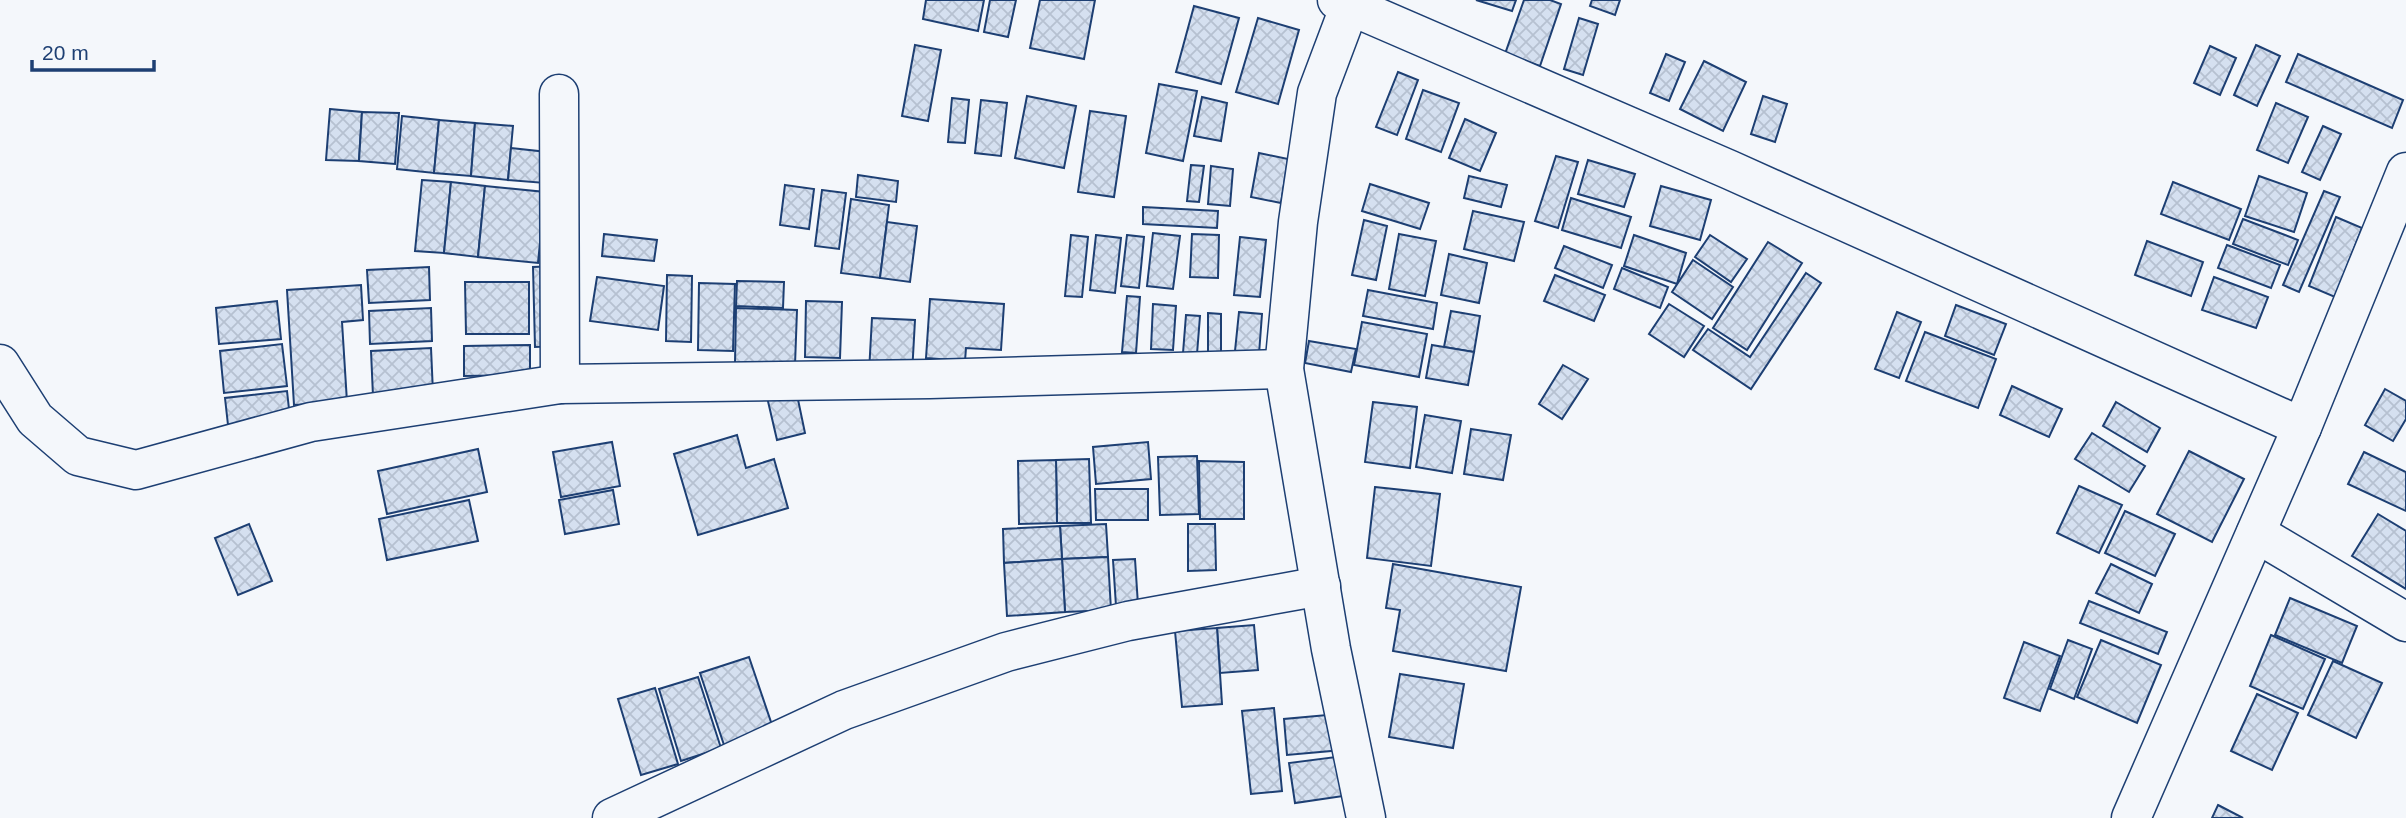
<svg xmlns="http://www.w3.org/2000/svg" width="2406" height="818" font-family="Arial,sans-serif">
  <style>
    .building { fill: url(#building-cross-hatch); stroke: #1d3f73; stroke-width: 2 }
    .lines { fill: none; stroke-linecap: round; stroke-linejoin: round }
    .minor-casing { stroke: #1d3f73; stroke-width: 41 }
    .minor { stroke: #f4f7fb; stroke-width: 38 }
  </style>
  <defs>
    <pattern id="building-cross-hatch" width="8" height="8" patternUnits="userSpaceOnUse" patternTransform="scale(1.75)"><rect width="8" height="8" fill="#d5e0f0"/><path d="M0 0l8 8M0 8l8-8" fill="none" stroke="#b6c1d1"/></pattern>
  </defs>
  <rect width="100%" height="100%" fill="#f4f7fb"/>
  <g class="building">
    <path d="M926,0H984L978,31L923,19Z"/>
    <path d="M990,0H1016L1008,37L984,32Z"/>
    <path d="M1040,0H1095L1084,59L1030,48Z"/>
    <path d="M1476,0H1516L1512,11Z"/>
    <path d="M1524,0H1550L1561,4L1540,66L1505,54Z"/>
    <path d="M1592,0H1620L1615,15L1590,6Z"/>
    <path d="M1194,6L1239,18L1221,84L1176,72Z"/>
    <path d="M1258,18L1299,30L1278,104L1236,92Z"/>
    <path d="M1579,18L1598,24L1583,75L1564,69Z"/>
    <path d="M915,45L941,50L928,121L902,116Z"/>
    <path d="M2256,45L2280,56L2257,106L2234,95Z"/>
    <path d="M2210,46L2236,58L2220,95L2194,83Z"/>
    <path d="M1666,54L1685,62L1669,101L1650,93Z"/>
    <path d="M2298,54L2403,100L2392,128L2286,82Z"/>
    <path d="M1704,61L1746,82L1723,131L1680,109Z"/>
    <path d="M1398,72L1418,80L1397,135L1376,127Z"/>
    <path d="M1159,84L1197,91L1183,161L1146,153Z"/>
    <path d="M1423,90L1459,103L1441,152L1406,139Z"/>
    <path d="M1027,96L1076,106L1064,168L1015,158Z"/>
    <path d="M1763,96L1787,104L1775,142L1751,134Z"/>
    <path d="M1202,97L1227,103L1221,141L1194,136Z"/>
    <path d="M952,98L969,100L965,143L948,142Z"/>
    <path d="M981,100L1007,103L1001,156L975,153Z"/>
    <path d="M2276,103L2308,117L2288,163L2257,150Z"/>
    <path d="M330,109L362,112L359,161L326,160Z"/>
    <path d="M1090,111L1126,116L1114,197L1078,192Z"/>
    <path d="M362,112L399,113L395,164L359,161Z"/>
    <path d="M402,116L439,120L434,173L397,169Z"/>
    <path d="M1465,119L1496,133L1480,171L1449,158Z"/>
    <path d="M439,120L475,123L471,176L434,173Z"/>
    <path d="M475,123L513,126L508,180L471,176Z"/>
    <path d="M2323,126L2341,134L2320,180L2302,172Z"/>
    <path d="M511,148L547,152L545,183L508,180Z"/>
    <path d="M1259,153L1288,159L1281,203L1251,197Z"/>
    <path d="M1556,156L1578,162L1558,228L1535,221Z"/>
    <path d="M1588,160L1635,174L1624,207L1578,194Z"/>
    <path d="M1191,165L1204,166L1199,202L1187,201Z"/>
    <path d="M1211,166L1233,169L1230,206L1208,204Z"/>
    <path d="M858,175L898,181L896,202L856,197Z"/>
    <path d="M1469,176L1507,185L1501,207L1464,198Z"/>
    <path d="M2259,176L2307,193L2294,232L2245,216Z"/>
    <path d="M422,180L451,182L444,253L415,251Z"/>
    <path d="M451,182L485,186L478,257L444,253Z"/>
    <path d="M2173,182L2241,209L2229,240L2161,214Z"/>
    <path d="M1370,184L1429,203L1420,229L1362,211Z"/>
    <path d="M785,185L814,189L809,229L780,225Z"/>
    <path d="M485,186L545,192L538,263L478,257Z"/>
    <path d="M1661,186L1711,200L1700,240L1650,226Z"/>
    <path d="M822,190L846,193L839,249L815,246Z"/>
    <path d="M2324,191L2340,197L2299,292L2283,285Z"/>
    <path d="M1571,198L1631,217L1621,248L1562,230Z"/>
    <path d="M851,199L889,205L880,278L841,273Z"/>
    <path d="M1143,207L1218,211L1217,228L1143,224Z"/>
    <path d="M1473,211L1524,222L1514,261L1464,249Z"/>
    <path d="M2336,217L2362,228L2335,297L2309,286Z"/>
    <path d="M2243,219L2298,240L2288,265L2233,244Z"/>
    <path d="M1364,220L1387,226L1376,280L1352,275Z"/>
    <path d="M887,222L917,226L910,282L880,278Z"/>
    <path d="M1153,233L1180,236L1173,289L1147,286Z"/>
    <path d="M604,234L657,240L654,261L602,256Z"/>
    <path d="M1192,234L1219,235L1218,278L1190,277Z"/>
    <path d="M1399,234L1436,241L1425,296L1389,289Z"/>
    <path d="M1071,235L1088,237L1082,297L1065,296Z"/>
    <path d="M1096,235L1121,238L1115,293L1090,290Z"/>
    <path d="M1127,235L1144,237L1139,288L1121,286Z"/>
    <path d="M1634,235L1686,253L1677,284L1624,266Z"/>
    <path d="M1710,235L1747,259L1731,282L1695,257Z"/>
    <path d="M1240,237L1266,240L1260,297L1234,295Z"/>
    <path d="M2147,241L2203,262L2191,296L2135,275Z"/>
    <path d="M1768,242L1802,263L1747,350L1713,328Z"/>
    <path d="M2227,245L2280,265L2271,288L2218,268Z"/>
    <path d="M1564,246L1612,265L1603,288L1555,268Z"/>
    <path d="M1449,254L1487,263L1479,303L1441,295Z"/>
    <path d="M1693,260L1733,287L1712,319L1672,292Z"/>
    <path d="M557,266L559,346L535,347L533,267Z"/>
    <path d="M429,267L430,300L369,303L367,270Z"/>
    <path d="M1622,268L1668,287L1660,308L1614,289Z"/>
    <path d="M1806,273L1821,283L1751,389L1693,350L1708,329L1750,357Z"/>
    <path d="M667,275L692,276L691,342L666,341Z"/>
    <path d="M1555,275L1605,295L1594,321L1544,301Z"/>
    <path d="M597,277L664,286L658,330L590,321Z"/>
    <path d="M2214,277L2268,297L2256,328L2202,310Z"/>
    <path d="M737,281L784,282L783,308L736,306Z"/>
    <path d="M465,282H529V334H466Z"/>
    <path d="M699,283L735,284L733,351L698,350Z"/>
    <path d="M361,285L363,320L342,322L347,402L294,405L287,290Z"/>
    <path d="M1368,290L1437,303L1433,329L1363,316Z"/>
    <path d="M1127,296L1140,297L1136,353L1122,352Z"/>
    <path d="M930,299L1004,304L1001,350L966,348L965,361L926,358Z"/>
    <path d="M277,301L281,339L219,344L216,308Z"/>
    <path d="M806,301L842,302L840,358L805,357Z"/>
    <path d="M1153,304L1176,306L1173,350L1151,349Z"/>
    <path d="M1669,304L1704,326L1684,357L1649,334Z"/>
    <path d="M1956,305L2006,324L1994,355L1945,336Z"/>
    <path d="M431,308L432,341L370,344L369,311Z"/>
    <path d="M736,308L797,310L795,365L735,363Z"/>
    <path d="M1451,311L1480,316L1474,352L1444,347Z"/>
    <path d="M1239,312L1262,314L1259,354L1235,351Z"/>
    <path d="M1897,312L1921,322L1899,378L1875,369Z"/>
    <path d="M1208,313L1221,314V358H1208Z"/>
    <path d="M1186,315L1200,316L1197,354L1183,353Z"/>
    <path d="M872,318L915,320L912,374L869,372Z"/>
    <path d="M1362,322L1427,334L1419,377L1354,365Z"/>
    <path d="M1925,332L1996,359L1978,408L1906,381Z"/>
    <path d="M1309,341L1356,349L1351,372L1305,363Z"/>
    <path d="M282,344L287,386L224,393L220,351Z"/>
    <path d="M530,345V375L464,376V346Z"/>
    <path d="M1432,345L1474,352L1468,385L1426,378Z"/>
    <path d="M431,348L433,393L373,396L371,351Z"/>
    <path d="M1563,365L1588,379L1562,419L1539,404Z"/>
    <path d="M2012,386L2062,409L2049,437L2000,415Z"/>
    <path d="M2385,389L2406,401V419L2393,441L2365,425Z"/>
    <path d="M796,390L805,433L777,440L767,397Z"/>
    <path d="M287,391L290,418L228,425L225,398Z"/>
    <path d="M1373,402L1417,407L1410,468L1365,462Z"/>
    <path d="M2116,402L2160,428L2147,452L2103,426Z"/>
    <path d="M1425,415L1461,421L1452,473L1416,467Z"/>
    <path d="M1471,429L1511,435L1503,480L1464,474Z"/>
    <path d="M2092,433L2145,466L2129,492L2075,459Z"/>
    <path d="M737,435L746,468L774,459L788,508L698,535L674,454Z"/>
    <path d="M612,442L620,486L561,497L553,452Z"/>
    <path d="M1148,442L1151,479L1096,484L1093,447Z"/>
    <path d="M478,449L487,492L387,514L378,471Z"/>
    <path d="M2189,451L2244,479L2212,542L2157,514Z"/>
    <path d="M2364,452L2406,472V511L2348,484Z"/>
    <path d="M1197,456L1199,514L1160,515L1158,457Z"/>
    <path d="M1089,459L1091,523H1057L1056,460Z"/>
    <path d="M1056,460L1057,523L1019,524L1018,461Z"/>
    <path d="M1199,461L1244,462V519H1200Z"/>
    <path d="M2079,486L2122,505L2099,553L2057,533Z"/>
    <path d="M1375,487L1440,494L1431,566L1367,558Z"/>
    <path d="M1095,489H1148V520H1096Z"/>
    <path d="M613,490L619,524L565,534L559,500Z"/>
    <path d="M469,500L478,541L387,560L379,519Z"/>
    <path d="M2125,511L2175,534L2155,576L2105,553Z"/>
    <path d="M2378,514L2406,531V589L2352,556Z"/>
    <path d="M249,524L272,581L238,595L215,538Z"/>
    <path d="M1106,524L1108,557L1062,559L1060,526Z"/>
    <path d="M1188,524H1215L1216,570L1188,571Z"/>
    <path d="M1060,526L1062,559L1004,563L1003,529Z"/>
    <path d="M1108,557L1111,610L1065,612L1062,559Z"/>
    <path d="M1062,559L1065,612L1007,616L1004,563Z"/>
    <path d="M1135,559L1138,605L1116,606L1113,560Z"/>
    <path d="M1393,564L1521,587L1506,671L1393,651L1400,610L1386,608Z"/>
    <path d="M2111,564L2152,584L2139,613L2096,593Z"/>
    <path d="M2290,598L2357,626L2342,663L2275,635Z"/>
    <path d="M2089,601L2167,632L2158,654L2080,623Z"/>
    <path d="M1254,625L1258,670L1220,673L1217,628Z"/>
    <path d="M1217,628L1222,704L1182,707L1175,631Z"/>
    <path d="M2271,635L2325,659L2303,709L2250,686Z"/>
    <path d="M2068,640L2092,649L2074,699L2050,689Z"/>
    <path d="M2101,640L2161,665L2137,723L2077,697Z"/>
    <path d="M2024,642L2060,656L2040,711L2004,698Z"/>
    <path d="M749,657L773,728L724,745L700,673Z"/>
    <path d="M2333,661L2382,683L2356,738L2308,715Z"/>
    <path d="M1400,674L1464,684L1453,748L1389,737Z"/>
    <path d="M698,677L721,748L681,761L659,689Z"/>
    <path d="M655,688L678,764L641,775L618,699Z"/>
    <path d="M2257,694L2298,713L2272,770L2231,751Z"/>
    <path d="M1274,708L1282,791L1251,794L1242,711Z"/>
    <path d="M1338,714L1342,750L1287,755L1284,719Z"/>
    <path d="M1351,755L1357,794L1295,803L1289,763Z"/>
    <path d="M2218,805L2243,818H2212Z"/>
  </g>
  <g class="lines">
    <defs>
      <g id="minor">
        <path d="M1337,0L1730,170L2302,427"/>
        <path d="M1352,0L1317,93L1298,222L1284,369L1331,649L1366,818"/>
        <path d="M559,94L560,384"/>
        <path d="M0,364L35,419L78,456L136,470L311,422L560,384L930,379L1284,369"/>
        <path d="M2256,533L2406,622"/>
        <path d="M612,818L844,710L1006,652L1128,621L1321,586"/>
        <path d="M2131,818L2302,427L2406,172"/>
      </g>
    </defs>
    <use href="#minor" class="minor-casing"/>
    <use href="#minor" class="minor"/>
  </g>
  <path d="M32 60v10h122v-10" fill="none" stroke="#1d3f73" stroke-width="3.5"/>
  <text x="42" y="60" font-size="21" fill="#1d3f73" stroke="#f4f7fb" stroke-width="5" paint-order="stroke">20 m</text>
</svg>
